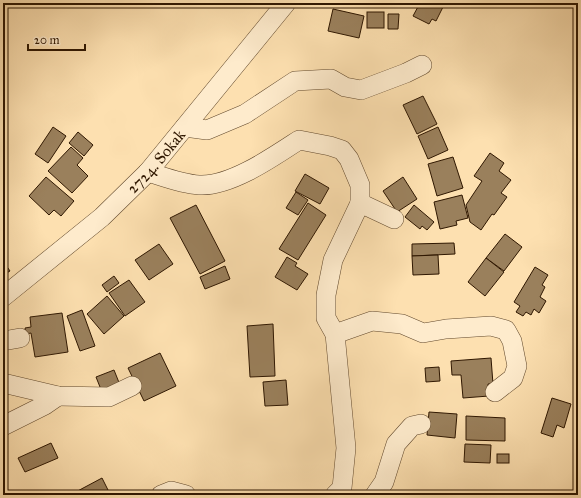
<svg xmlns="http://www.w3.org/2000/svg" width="581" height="498" font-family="'IM FELL Great Primer',serif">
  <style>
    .building { fill: #9a805c; stroke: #2f1701 }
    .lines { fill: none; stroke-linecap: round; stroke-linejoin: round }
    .minor-casing { stroke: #62492d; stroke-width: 20 }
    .minor { stroke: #feebcc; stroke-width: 19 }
    .labels { text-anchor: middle; stroke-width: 4; stroke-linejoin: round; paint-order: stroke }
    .street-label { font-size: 16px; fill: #2f1701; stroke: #feebcc }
  </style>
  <rect width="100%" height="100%" fill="#fde0b0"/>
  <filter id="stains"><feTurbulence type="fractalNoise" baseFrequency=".005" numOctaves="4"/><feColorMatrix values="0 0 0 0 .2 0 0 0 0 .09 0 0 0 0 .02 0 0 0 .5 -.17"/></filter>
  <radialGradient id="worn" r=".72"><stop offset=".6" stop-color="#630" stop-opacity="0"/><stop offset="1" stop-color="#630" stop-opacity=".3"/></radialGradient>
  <g class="building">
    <path d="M420,3H445L436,21L432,19L429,24L413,16Z"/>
    <path d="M333,9L364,16L359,38L328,31Z"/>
    <rect x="367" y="12" width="17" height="16"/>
    <path d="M388,14H399L398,29H388Z"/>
    <path d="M423,96L437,124L417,134L403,105Z"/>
    <path d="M53,127L66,136L48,163L35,154Z"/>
    <path d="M438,127L448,150L428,159L418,136Z"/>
    <path d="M78,132L93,145L84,156L69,143Z"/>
    <path d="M71,147L83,158L77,165L88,176L72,193L48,171Z"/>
    <path d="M490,153L504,163L499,171L511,180L501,193L507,197L494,215L492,214L481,230L470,222L466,205L482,181L474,176Z"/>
    <path d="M453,157L463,188L437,196L428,164Z"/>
    <path d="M305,174L329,188L320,204L295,191Z"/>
    <path d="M46,177L74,201L61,216L54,210L49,215L29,196Z"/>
    <path d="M403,177L417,199L397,212L383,191Z"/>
    <path d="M296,192L308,200L298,215L286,208Z"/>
    <path d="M462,195L468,218L456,221L457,225L440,229L434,202Z"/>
    <path d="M308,203L326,215L298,260L279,249Z"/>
    <path d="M196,205L225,261L200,274L170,218Z"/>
    <path d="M414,205L434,222L427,230L422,226L420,229L405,217Z"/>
    <path d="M505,234L522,247L504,271L486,258Z"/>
    <path d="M454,243L455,254L412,256V244Z"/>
    <path d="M159,244L173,264L149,280L135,260Z"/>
    <path d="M438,255L439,274L413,275L412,256Z"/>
    <path d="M287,257L297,263L295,266L308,274L297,290L275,277Z"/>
    <path d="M486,258L504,272L485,296L468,282Z"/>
    <path d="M3,261L10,271L3,275Z"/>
    <path d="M225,266L230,279L205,289L200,277Z"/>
    <path d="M535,267L548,275L542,285L545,287L540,297L546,301L539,313L534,309L531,315L526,312L523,316L516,312L520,306L514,302Z"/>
    <path d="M114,276L119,283L107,292L102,285Z"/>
    <path d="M129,280L145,302L125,316L109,293Z"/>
    <path d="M107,296L124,316L104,334L87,314Z"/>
    <path d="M82,310L95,346L80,351L67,316Z"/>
    <path d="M62,313L68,352L35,357L31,333L26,334L25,328L31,327L30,317Z"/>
    <path d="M273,324L275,376L250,377L247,326Z"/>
    <path d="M160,353L176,386L144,401L128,368Z"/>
    <path d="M491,358L493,384H488L489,396L463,398L461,375H452L451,361Z"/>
    <path d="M439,367L440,381L426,382L425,368Z"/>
    <path d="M114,370L120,385L102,392L96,377Z"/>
    <path d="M286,380L288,405L265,406L263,382Z"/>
    <path d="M552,398L571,404L564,428L557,425L553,437L541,433Z"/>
    <path d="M429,412L457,414L455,438L427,435Z"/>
    <path d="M466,416L505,418V441L466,440Z"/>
    <path d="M51,443L58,458L25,472L18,458Z"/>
    <path d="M465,444L491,445L490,463L464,462Z"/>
    <rect x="497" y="454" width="12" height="9"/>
    <path d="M102,478L110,494L107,495H73L72,494Z"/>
  </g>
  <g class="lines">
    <defs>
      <g id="minor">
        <path d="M185,127L207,130L245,114L295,81L331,79L345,87L361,90L406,73L422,65"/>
        <path d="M148,172C164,177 182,184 199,185C230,187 273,157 299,140L330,146L342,150L349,159L360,185V203"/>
        <path id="s1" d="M3,297L102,217L148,172L286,3"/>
        <path d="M335,334L372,321L402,324L423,333L446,329L491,326L506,330L512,341L517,366L513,378L495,392"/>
        <path d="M3,341L20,338"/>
        <path d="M3,383L58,396L109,397L132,386"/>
        <path d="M3,426L45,405L58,396"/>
        <path d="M161,495L171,491L186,495"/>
        <path d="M335,495L342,488L346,448L335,334L326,318V295L333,260L360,203L394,219"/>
        <path d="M375,495L384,482L396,444L412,426L421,424"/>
      </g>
    </defs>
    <use href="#minor" class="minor-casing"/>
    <use href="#minor" class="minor"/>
  </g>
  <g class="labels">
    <g class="street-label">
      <text dy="6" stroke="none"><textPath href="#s1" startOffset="205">2724. Sokak</textPath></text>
    </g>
  </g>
  <rect width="581" height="498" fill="none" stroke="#fde0b0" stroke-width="16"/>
  <rect x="4" y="4" width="573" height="490" fill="none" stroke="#2f1701" stroke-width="2"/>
  <rect x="8" y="8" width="565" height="482" fill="none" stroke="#2f1701"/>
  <path d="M28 44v6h57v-6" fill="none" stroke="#2f1701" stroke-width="2"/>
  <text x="34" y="44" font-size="12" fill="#2f1701" stroke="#feebcc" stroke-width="3" paint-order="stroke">20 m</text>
  <rect width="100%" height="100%" filter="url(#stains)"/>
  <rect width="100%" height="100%" fill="url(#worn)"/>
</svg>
